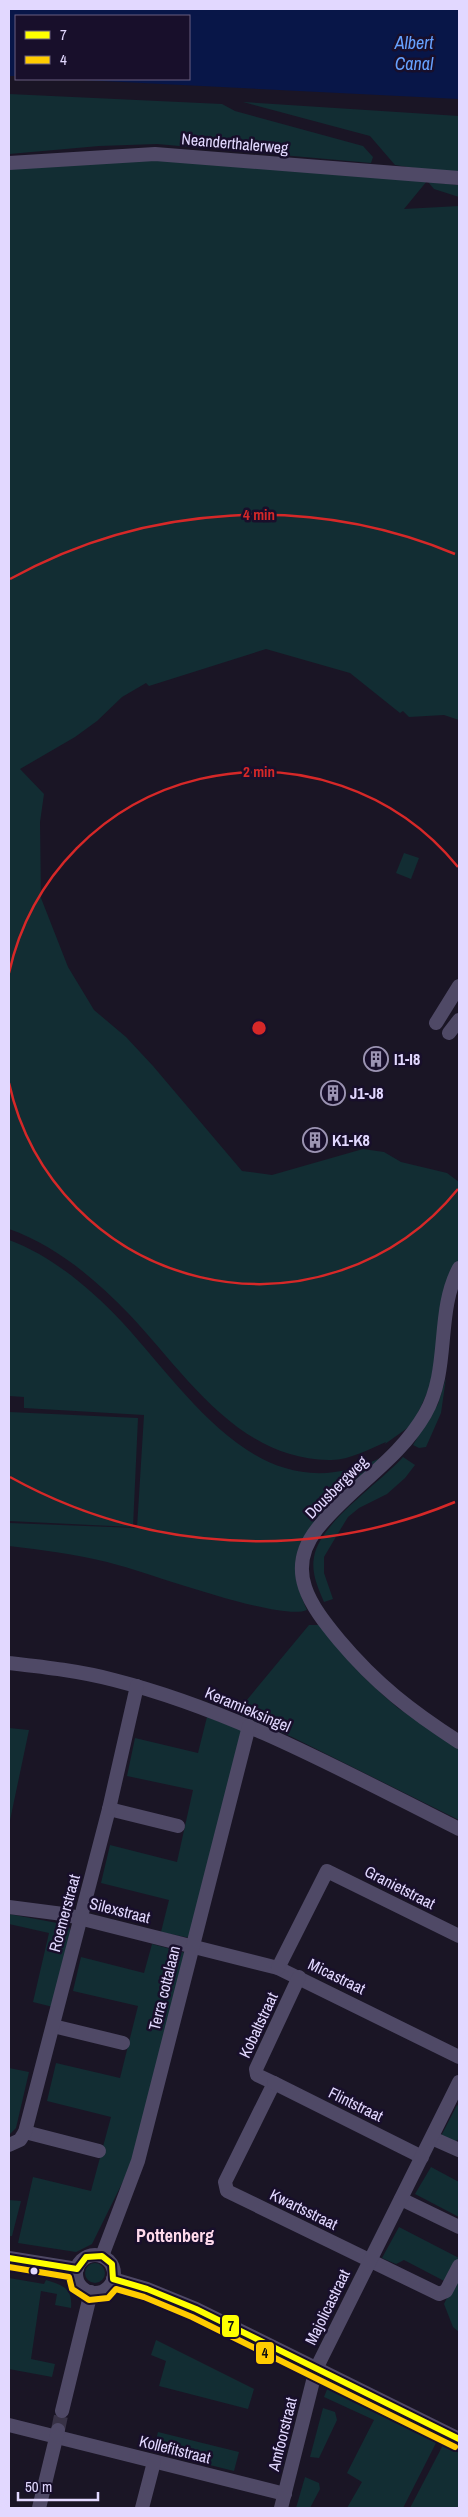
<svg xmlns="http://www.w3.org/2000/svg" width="468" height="2517" font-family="'Archivo Narrow',sans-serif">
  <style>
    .green { fill: #122d33 }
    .water { fill: #081648 }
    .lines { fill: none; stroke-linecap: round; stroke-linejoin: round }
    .minor-tunnel { stroke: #383246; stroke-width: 14; stroke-dasharray: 14 7; stroke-linecap: butt }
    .minor { stroke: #4f4966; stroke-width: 14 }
    .bus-1-casing { stroke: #180f2b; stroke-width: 10 }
    .bus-2-casing { stroke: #180f2b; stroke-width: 10 }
    .bus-1 { stroke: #ff0; stroke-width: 6 }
    .bus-2 { stroke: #fc0; stroke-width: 6 }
    .ring { fill: none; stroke: #d62828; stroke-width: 2.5 }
    .bus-dot { fill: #e2d8ff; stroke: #180f2b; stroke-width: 2 }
    .labels { text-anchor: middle; stroke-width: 5; stroke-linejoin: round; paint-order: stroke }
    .street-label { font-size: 16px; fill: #e2d8ff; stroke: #180f2b }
    .poi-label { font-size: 16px; font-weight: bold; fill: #e2d8ff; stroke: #180f2b; text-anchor: start }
    .water-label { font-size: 18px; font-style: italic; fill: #66a2ff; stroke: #180f2b }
    .neighbourhood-label { font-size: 18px; font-weight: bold; fill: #ffdaec; stroke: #180f2b }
    .centre { fill: #d62828; stroke: #180f2b; stroke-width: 2.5 }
    .ring-label { font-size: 15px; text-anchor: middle; font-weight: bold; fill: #d62828; stroke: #180f2b; stroke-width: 5; stroke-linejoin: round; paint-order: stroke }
    .line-badge { stroke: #180f2b; stroke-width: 2 }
    .pale-badge-label { font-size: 14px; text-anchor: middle; font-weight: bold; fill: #111 }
  </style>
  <rect width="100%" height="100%" fill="#1a1525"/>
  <g class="green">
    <path d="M9,94L222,104L235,111L363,146L373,157L371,163L157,144L99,146L9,154Z"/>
    <path d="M243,102L459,116V175L395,165L370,136Z"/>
    <path d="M157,159L427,181L404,209L459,206V720L444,715L409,717L403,711L400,713L350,673L266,649L149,686L146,683L122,697L97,721L75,737L20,769L44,794L40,822L41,898L68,967L94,1010L126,1037L153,1066L242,1171L272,1175L363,1149L384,1152L401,1162L447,1173L459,1182V1260L452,1272L437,1371L413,1424L385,1444L386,1442C369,1449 348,1461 329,1460C237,1459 185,1373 128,1313C94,1278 55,1245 9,1229V169Z"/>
    <path d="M428,182L459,185V197L434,189Z"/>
    <path d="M404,853L419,858L411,879L396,873Z"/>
    <path d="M9,1240C52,1256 90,1288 122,1322C193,1399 264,1519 386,1455C372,1469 356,1483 341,1497C301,1532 282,1556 307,1610C279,1622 145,1571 107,1562C75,1554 42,1550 9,1546V1523L137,1528L144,1415L24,1408V1397L9,1396Z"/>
    <path d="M446,1378L441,1413L426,1447L419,1448L413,1445L438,1404Z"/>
    <path d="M9,1412L138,1418L133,1527L9,1521Z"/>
    <path d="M403,1457L415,1465L405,1478L387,1494L359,1508L348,1517L337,1535L324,1557V1573L333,1599L324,1602C318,1588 311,1573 314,1557C320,1522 379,1484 403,1457Z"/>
    <path d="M309,1625H319L364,1677L383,1695L398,1708L459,1748V1820L292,1737L236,1713Z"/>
    <path d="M207,1717L242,1730L190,1938L161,1932L169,1900L101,1883L110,1845L177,1862L193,1790L127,1776L135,1738L198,1753Z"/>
    <path d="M9,1728L29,1730L9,1825Z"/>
    <path d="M9,1914L68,1925L71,1931L53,2007L33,2002L49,1933L9,1924Z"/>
    <path d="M152,1944L186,1953L133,2161L92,2244L76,2252L18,2243L33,2177L91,2191L111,2117L47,2101L56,2063L120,2078L138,2006L73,1991L81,1957L144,1973Z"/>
    <path d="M9,2068L29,2072L16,2128L9,2135Z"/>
    <path d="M457,2105L459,2106V2139L451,2144L440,2138Z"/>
    <path d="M431,2167L459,2182V2217L415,2194Z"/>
    <path d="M9,2200L21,2201L12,2236H9Z"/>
    <path d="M399,2227L459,2258L448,2283L404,2260L396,2264L382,2258Z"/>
    <circle cx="95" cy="2273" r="10"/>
    <path d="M459,2273V2332L453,2327L444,2304Z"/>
    <path d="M9,2278L44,2284L46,2280C62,2285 73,2288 71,2308L55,2305L57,2294L41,2291L31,2359L55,2364L52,2377L9,2369Z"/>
    <path d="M156,2340L254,2389L248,2409L159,2386L166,2361L151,2355Z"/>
    <path d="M328,2387L437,2441L403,2508H347L362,2482L347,2473L374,2420L324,2397Z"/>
    <path d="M323,2408L335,2412L337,2420L319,2458L310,2457Z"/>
    <path d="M158,2432L239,2452L234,2471L153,2451Z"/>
    <path d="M443,2445L459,2453V2508H410Z"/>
    <path d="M305,2477L319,2483L320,2489L310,2508H296Z"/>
  </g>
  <path class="water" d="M9,9H459V99L63,79H189V16H16V76H9Z"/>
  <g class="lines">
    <path class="minor-tunnel" d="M58,2430L62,2411"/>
    <g class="minor">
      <path d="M9,163L155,154L459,178"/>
      <path d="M436,1023L459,986"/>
      <path d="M449,1033L459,1020"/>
      <path d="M459,1268C435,1313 451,1369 425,1414C398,1461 350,1487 317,1529C284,1571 311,1606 339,1640C376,1684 411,1711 459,1742"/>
      <path d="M9,1663C44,1667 80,1671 114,1680C236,1711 347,1773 459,1829"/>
      <path d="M109,1809L178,1826"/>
      <path d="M9,1907L63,1914L278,1968L459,2057"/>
      <path d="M278,1968L327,1871L459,1936"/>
      <path d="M299,1977L256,2069L257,2075L274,2083L225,2182L227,2191L439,2294L446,2291L459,2266"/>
      <path d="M53,2026L123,2043"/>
      <path d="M274,2083L422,2157"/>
      <path d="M25,2132L99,2151"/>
      <path d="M432,2138L459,2150"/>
      <path d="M9,2145L20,2140L25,2132L109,1809L137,1686"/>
      <path d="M401,2199L459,2227"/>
      <circle cx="95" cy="2274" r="19"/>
      <path d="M102,2256L138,2161L249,1726"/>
      <path d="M9,2258L77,2269"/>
      <path d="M113,2279L147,2289L196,2309L459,2439"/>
      <path d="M62,2411L91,2292"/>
      <path d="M9,2425L285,2494"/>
      <path d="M39,2508L58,2430"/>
      <path d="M142,2508L154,2462"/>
      <path d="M281,2508L316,2369L459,2082"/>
    </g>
    <defs>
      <path id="bus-1" d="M9,2258L77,2269L86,2257L102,2256L112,2264L113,2279L147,2289L196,2309L459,2439"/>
      <path id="bus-2" d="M9,2267L69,2277L72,2289L89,2300L108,2298L116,2289L144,2297L192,2317L455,2447"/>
    </defs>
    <use href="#bus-1" class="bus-1-casing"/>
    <use href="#bus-2" class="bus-2-casing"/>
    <use href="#bus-1" class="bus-1"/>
    <use href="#bus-2" class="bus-2"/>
  </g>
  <g class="ring">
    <path d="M458 1189A256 256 0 0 1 9 1083M9 973A256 256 0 0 1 458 867"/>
    <path d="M455 1502A513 513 0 0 1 10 1477M10 579A513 513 0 0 1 455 554"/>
  </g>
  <defs>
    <symbol id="building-ring" viewBox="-11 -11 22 22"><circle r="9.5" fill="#180f2b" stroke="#9c94b3" stroke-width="1.5"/><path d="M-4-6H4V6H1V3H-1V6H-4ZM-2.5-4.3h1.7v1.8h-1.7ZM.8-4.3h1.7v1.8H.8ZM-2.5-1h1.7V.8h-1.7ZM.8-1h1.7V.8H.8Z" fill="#9c94b3"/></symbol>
  </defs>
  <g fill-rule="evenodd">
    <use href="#building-ring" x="362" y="1045" width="28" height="28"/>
    <use href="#building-ring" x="319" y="1079" width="28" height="28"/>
    <use href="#building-ring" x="301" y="1126" width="28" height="28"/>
  </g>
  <circle class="bus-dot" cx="34" cy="2271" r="4.5"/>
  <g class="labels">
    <g class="street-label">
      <text transform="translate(235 143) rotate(5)" y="6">Neanderthalerweg</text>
      <text transform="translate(336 1487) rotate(-45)" y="6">Dousbergweg</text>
      <text transform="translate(248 1709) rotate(23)" y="6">Keramieksingel</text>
      <text transform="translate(400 1887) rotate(27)" y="6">Granietstraat</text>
      <text transform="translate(120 1910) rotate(14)" y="6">Silexstraat</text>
      <text transform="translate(64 1913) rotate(-75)" y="6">Roemerstraat</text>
      <text transform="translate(337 1976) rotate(26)" y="6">Micastraat</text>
      <text transform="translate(164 1988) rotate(-76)" y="6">Terra cottalaan</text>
      <text transform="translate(258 2025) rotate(-65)" y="6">Kobaltstraat</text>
      <text transform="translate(356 2104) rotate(26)" y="6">Flintstraat</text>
      <text transform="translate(304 2209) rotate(26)" y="6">Kwartsstraat</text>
      <text transform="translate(327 2307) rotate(-64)" y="6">Majolicastraat</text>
      <text transform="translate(282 2434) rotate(-76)" y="6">Amfoorstraat</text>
      <text transform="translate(175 2449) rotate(14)" y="6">Kollefitstraat</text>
    </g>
    <g class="poi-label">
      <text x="394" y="1065">I1-I8</text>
      <text x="350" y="1099">J1-J8</text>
      <text x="332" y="1146">K1-K8</text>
    </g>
    <g class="water-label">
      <text x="414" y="49">Albert<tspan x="414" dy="21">Canal</tspan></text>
    </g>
    <g class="neighbourhood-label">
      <text x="175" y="2242">Pottenberg</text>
    </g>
  </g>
  <circle cx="259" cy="1028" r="8" class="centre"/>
  <g class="ring-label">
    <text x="259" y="520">4 min</text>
    <text x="259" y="777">2 min</text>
  </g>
  <g class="line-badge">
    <rect x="221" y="2314" width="19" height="24" rx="5" fill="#ff0"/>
    <rect x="255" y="2341" width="20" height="24" rx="5" fill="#fc0"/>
  </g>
  <g class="pale-badge-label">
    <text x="231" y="2331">7</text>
    <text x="265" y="2358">4</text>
  </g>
  <rect width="468" height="2517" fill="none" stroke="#e2d8ff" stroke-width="20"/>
  <rect x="15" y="15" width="175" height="65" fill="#180f2b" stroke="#695f80"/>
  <rect x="25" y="31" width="25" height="8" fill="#ffff00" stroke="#695f80"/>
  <text x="60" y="40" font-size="15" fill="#e2d8ff">7</text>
  <rect x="25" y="56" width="25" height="8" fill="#ffcc00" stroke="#695f80"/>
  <text x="60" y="65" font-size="15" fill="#e2d8ff">4</text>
  <path d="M18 2492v8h80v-8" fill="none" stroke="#e2d8ff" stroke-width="2.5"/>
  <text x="25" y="2492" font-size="15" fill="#e2d8ff" stroke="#180f2b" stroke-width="4" paint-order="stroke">50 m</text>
</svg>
